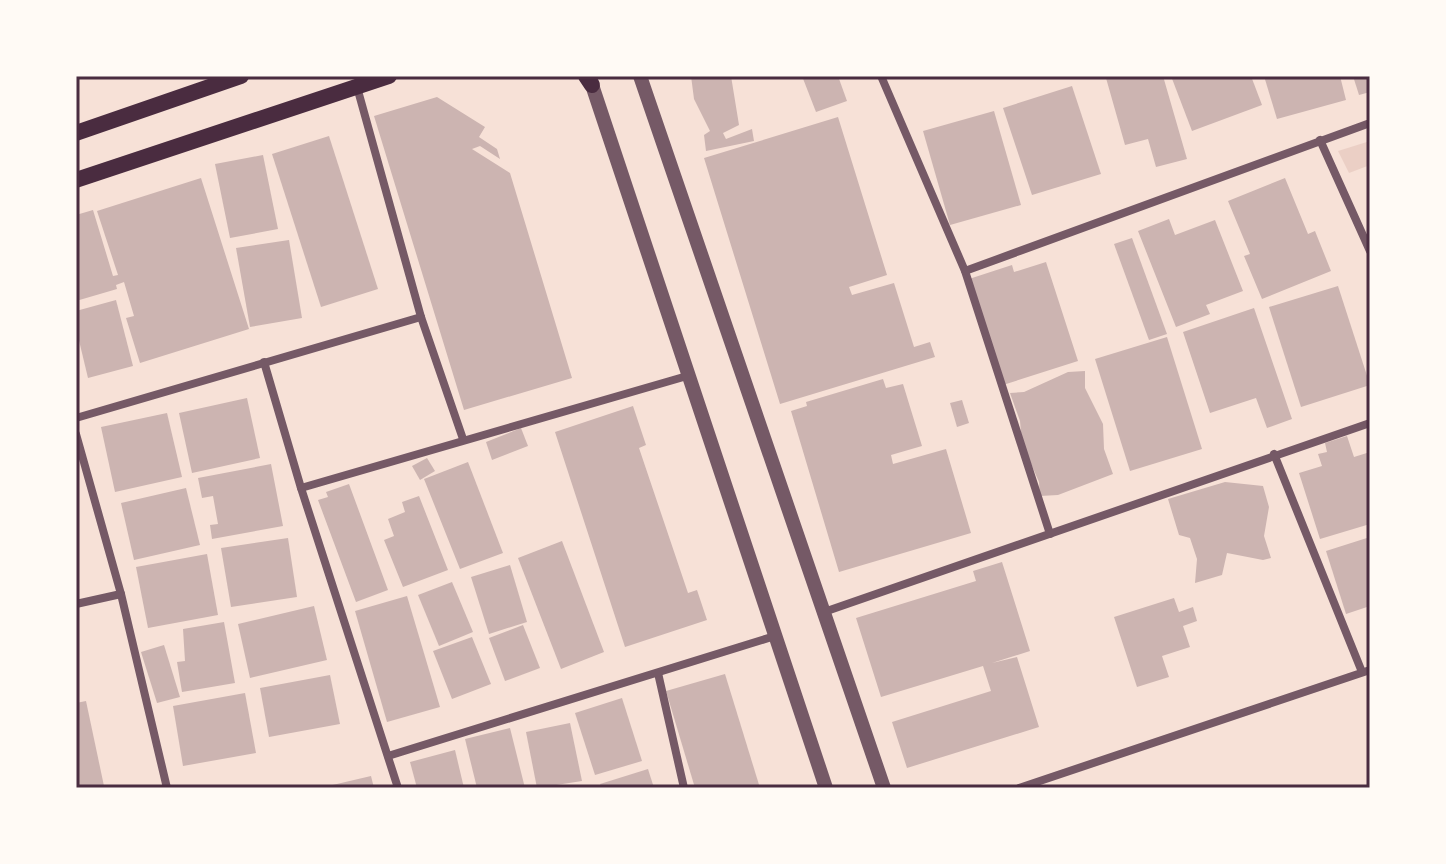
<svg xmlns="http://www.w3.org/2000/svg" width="1446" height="864" font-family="'Noto Sans',sans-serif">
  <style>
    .green { fill: #ebcfc5 }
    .building { fill: #ccb4b1 }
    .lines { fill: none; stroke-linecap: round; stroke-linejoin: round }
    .minor { stroke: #755966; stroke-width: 8 }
    .tertiary { stroke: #755966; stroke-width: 14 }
    .secondary { stroke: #4a2c40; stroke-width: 16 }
    .neatline { fill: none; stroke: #4a2c40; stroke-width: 3 }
  </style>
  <rect width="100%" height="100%" fill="#f7e1d7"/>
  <path class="green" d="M1370,141V165L1349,173L1338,151Z"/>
  <g class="building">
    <path d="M691,76H731L739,125L723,133L726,139L752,129L754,141L706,151L704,135L710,131L694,99Z"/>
    <path d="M802,76H838L847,101L816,112Z"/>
    <path d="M1114,76H1163L1187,159L1156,167L1148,139L1125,145L1106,78Z"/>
    <path d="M1171,76H1251L1262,105L1192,131Z"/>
    <path d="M1264,76H1340L1346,100L1277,119Z"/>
    <path d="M1353,76H1370V92L1359,95Z"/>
    <path d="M1072,86L1101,174L1032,195L1003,108Z"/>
    <path d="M437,97L485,127L479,137L497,149L500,159L480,146L472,149L510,173L572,378L464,410L374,116Z"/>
    <path d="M994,111L1021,205L950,225L923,131Z"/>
    <path d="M838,117L887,275L849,287L852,295L894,283L914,347L930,342L935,357L780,404L704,158Z"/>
    <path d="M329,136L378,289L321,307L272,154Z"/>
    <path d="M263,155L278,229L230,238L215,164Z"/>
    <path d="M201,178L249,329L140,363L126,318L134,316L124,282L116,285L117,289L76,301V215L93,210L113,276L118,275L97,211Z"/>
    <path d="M1285,178L1308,234L1315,231L1331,271L1262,299L1244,256L1250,254L1228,201Z"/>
    <path d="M1169,219L1175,235L1215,220L1243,291L1206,305L1210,314L1176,327L1138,231Z"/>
    <path d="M1132,238L1167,334L1149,340L1114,244Z"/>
    <path d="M289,240L302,318L250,327L236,248Z"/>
    <path d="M1046,262L1078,361L1003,385L969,279L1012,265L1014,272Z"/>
    <path d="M1338,286L1370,385L1301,407L1269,307Z"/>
    <path d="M116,300L133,366L88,378L76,328V311Z"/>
    <path d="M1254,308L1292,419L1267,428L1256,398L1210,413L1183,332Z"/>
    <path d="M1167,337L1202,449L1130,471L1095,359Z"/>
    <path d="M1085,371V388L1103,424L1104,449L1113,474L1058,495L1040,496L1039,482L1022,443L1020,421L1010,393L1024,392L1068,372Z"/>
    <path d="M883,379L886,388L903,384L922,446L891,455L893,464L946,449L971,533L839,572L791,411L807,406L806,402Z"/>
    <path d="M247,398L260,458L192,473L179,413Z"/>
    <path d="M962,400L969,423L957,427L950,403Z"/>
    <path d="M633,406L646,445L639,448L688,593L697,590L707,620L625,647L555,432Z"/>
    <path d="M167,413L182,477L115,492L101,427Z"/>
    <path d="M521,428L528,446L492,460L486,442Z"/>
    <path d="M1347,436L1354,457L1370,452V524L1320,539L1299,473L1322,466L1318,454L1327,452L1325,443Z"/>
    <path d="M427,458L435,471L420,480L412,466Z"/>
    <path d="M468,462L503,553L460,569L424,479Z"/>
    <path d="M271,464L283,526L212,539L210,525L218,524L213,496L202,498L198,478Z"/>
    <path d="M1225,482L1263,486L1269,507L1264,536L1271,558L1263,560L1227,553L1222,575L1195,583L1197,559L1190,538L1179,535L1168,499Z"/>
    <path d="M349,484L388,590L356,602L318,500L328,497L326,492Z"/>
    <path d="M186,488L200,545L134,560L121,503Z"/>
    <path d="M419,496L448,570L403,587L384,540L394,536L388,519L405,512L402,502Z"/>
    <path d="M1370,537V606L1346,614L1326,551Z"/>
    <path d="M288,538L297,597L231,607L221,548Z"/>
    <path d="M562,541L604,652L561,669L518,558Z"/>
    <path d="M207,554L218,615L148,628L136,567Z"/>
    <path d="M1002,562L1030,651L992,663L1017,657L1039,727L907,768L892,722L991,691L983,666L881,697L856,618L976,581L973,571Z"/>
    <path d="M510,565L527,622L489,634L471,577Z"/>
    <path d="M452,582L473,632L439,646L418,595Z"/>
    <path d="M407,596L440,707L387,722L355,611Z"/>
    <path d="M1174,598L1179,612L1193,607L1197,621L1183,626L1190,647L1162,656L1169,677L1137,687L1114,617Z"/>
    <path d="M314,606L327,660L250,678L238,624Z"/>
    <path d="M224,622L235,683L182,692L177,662L185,661L183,629Z"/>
    <path d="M523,625L540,668L505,681L489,638Z"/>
    <path d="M472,637L491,684L452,699L433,651Z"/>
    <path d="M164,645L180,697L157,703L141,652Z"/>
    <path d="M725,674L760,788H695L666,691Z"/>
    <path d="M330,675L340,724L269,737L260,688Z"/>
    <path d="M245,693L256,753L183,766L173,706Z"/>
    <path d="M622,698L642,761L595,775L575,713Z"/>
    <path d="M86,701L104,786L76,788V703Z"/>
    <path d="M570,723L582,781L537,788L526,732Z"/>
    <path d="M510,728L525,788H477L465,739Z"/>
    <path d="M455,750L464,788H417L410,762Z"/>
    <path d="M648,769L654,788H602L600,784Z"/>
    <path d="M371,776L374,788H324V787Z"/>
  </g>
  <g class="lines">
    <g class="minor">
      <path d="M881,76L965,271L1050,534"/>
      <path d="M357,87L421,317L463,439"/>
      <path d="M1320,140L1370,251"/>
      <path d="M965,271L1370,123"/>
      <path d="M264,362L301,488L398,788"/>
      <path d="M76,418L421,317"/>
      <path d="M76,434L121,594L167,788"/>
      <path d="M1274,454L1362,672"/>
      <path d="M301,488L687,376"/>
      <path d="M76,604L121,594"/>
      <path d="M824,612L1370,423"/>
      <path d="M658,673L684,788"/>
      <path d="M388,756L775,636"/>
      <path d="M1019,788L1370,670"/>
    </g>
    <g class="tertiary">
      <path d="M589,76L826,788"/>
      <path d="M640,76L884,788"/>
    </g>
    <g class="secondary">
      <path d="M586,76L592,85"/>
      <path d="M76,133L241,76"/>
      <path d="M76,180L389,76"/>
    </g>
  </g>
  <rect width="1446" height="864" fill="none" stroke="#fffaf5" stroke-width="156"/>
  <rect x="78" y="78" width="1290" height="708" class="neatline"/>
</svg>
